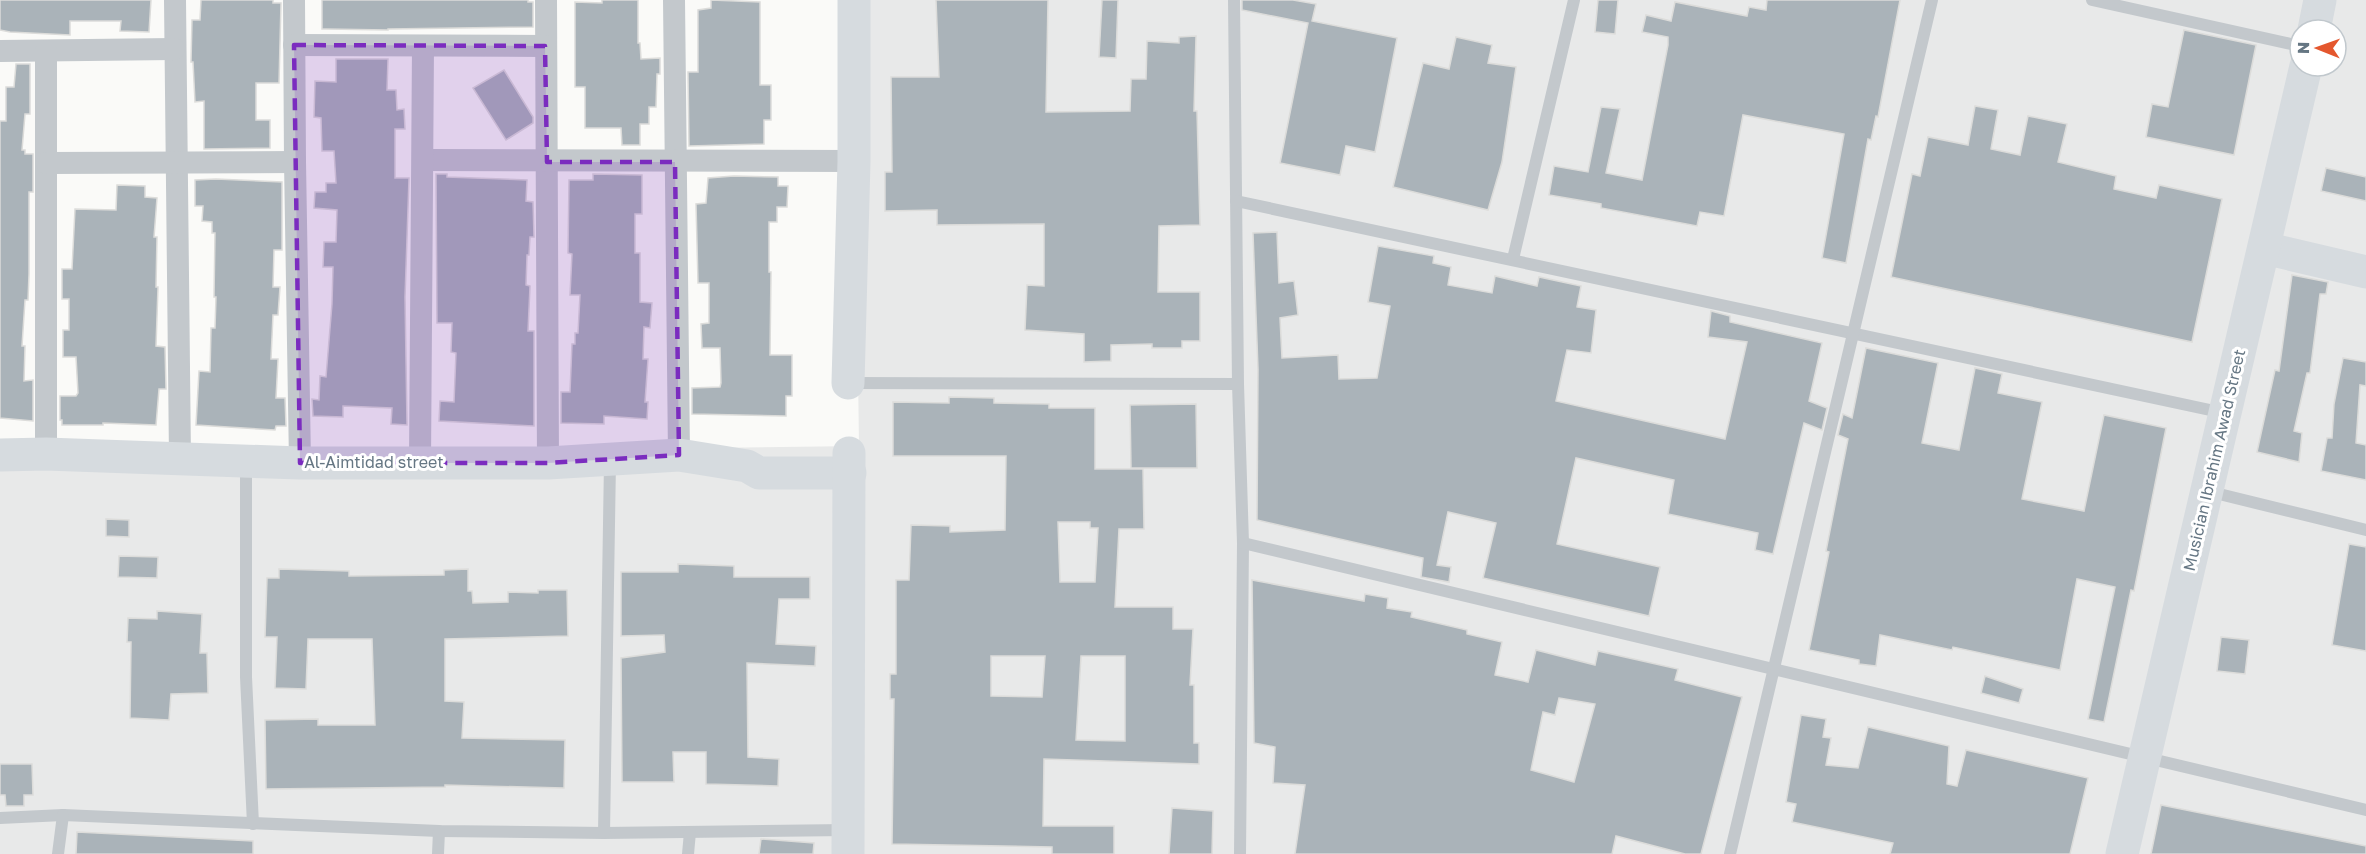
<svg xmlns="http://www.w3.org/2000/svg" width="2366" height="854" font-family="'Golos Text',sans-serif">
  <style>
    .built { fill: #e8e9e9; fill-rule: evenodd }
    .building { fill: #aab3b9; stroke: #dcdcda; stroke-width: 1.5; fill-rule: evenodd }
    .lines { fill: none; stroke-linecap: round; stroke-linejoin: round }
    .lane { stroke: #c3c8cc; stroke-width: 12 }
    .street { stroke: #c3c8cc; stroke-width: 22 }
    .secondary { stroke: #d6dbdf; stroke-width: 33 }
    .marked { fill: #7b2cbf; fill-opacity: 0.2; stroke: #7b2cbf; stroke-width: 4.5; stroke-dasharray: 12 8; stroke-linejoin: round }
    .labels { text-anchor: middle; stroke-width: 6; stroke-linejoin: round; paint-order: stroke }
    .street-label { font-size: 16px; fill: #657683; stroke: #fff }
  </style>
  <rect width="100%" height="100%" fill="#fafaf8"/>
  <path class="built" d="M853,0H2366V854H0V457L859,446ZM2300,30H2336V66H2300Z"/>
  <g class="building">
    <path d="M0,0H151L149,32L120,31L121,21H70V35L10,32L0,30Z"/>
    <path d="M201,0H273V3H281L279,83H256V120H270V148L204,149V101L195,102L193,62H191L192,20H200Z"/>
    <path d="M322,0H528V2H533V27L388,29V30L326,29H322Z"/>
    <path d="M602,0H638V43H640L641,59L660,58V74H657L656,107H649V124H640V145H622L621,128H585V87H575V2L602,3Z"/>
    <path d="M711,0L760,2V85H771V120H764V144L689,146L688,72H698V10L711,8Z"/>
    <path d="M936,0H1048L1046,112L1130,111L1131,79H1146L1147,41L1179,43V37L1196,36L1194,111H1197L1200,225L1159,226L1158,292H1200V341H1182V348H1152V344L1111,345V361L1084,362V334L1025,330L1027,285L1044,286V224L937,225V210L885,211V172H892L891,77H939Z"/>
    <path d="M1102,0H1118L1116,58L1099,57Z"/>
    <path d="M1242,0H1293L1316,4L1312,21L1397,38L1375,152L1346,146L1340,175L1280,163L1308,23L1242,10Z"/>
    <path d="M1598,0H1618L1615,34L1595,32Z"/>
    <path d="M1767,0H1900L1878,117L1876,116L1871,140L1868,139L1846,263L1822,258L1844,134L1743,115L1724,216L1700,212L1697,226L1601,208V204L1549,195L1554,166L1588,172L1601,107L1620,109L1606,173L1642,180L1668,45V37L1642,32L1646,15L1671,21L1675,2L1747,16L1749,7L1766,10Z"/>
    <path d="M2184,30L2256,45L2234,155L2146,137L2152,104L2168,107Z"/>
    <path d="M1456,37L1492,45L1488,63L1516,67L1502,162L1488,210L1393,187L1423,63L1449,69Z"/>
    <path d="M336,59H388L387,90H396L397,110L404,109L405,129H395V178H409L405,297L407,425L391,424L392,408L343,406V417L313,416L312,399L319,400L320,376L326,377L332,304L333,267H323L324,242H336L337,210L314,208L315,192H326V183H336L334,151H322L321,118L314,117L315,81L336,82Z"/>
    <path d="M16,64H30V114H25L22,150H25V154H33V192H29V274L28,300H25L22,346H25L24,381L33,380V421L0,418V121H6V87H14Z"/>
    <path d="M504,70L533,117V123L506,140L473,88Z"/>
    <path d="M1975,106L1998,110L1991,149L2020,155L2028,116L2067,124L2058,162L2116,176L2114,189L2156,198L2159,185L2222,199L2192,342L1891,277L1912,174L1920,176L1928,137L1968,145Z"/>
    <path d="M2326,168L2366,177V201L2321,191Z"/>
    <path d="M436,174H447V177L527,180L526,201L533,202L534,237H530L529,255H527L526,285L530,286L528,331H534V426L439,421L440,401L454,402L456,353L451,352L452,323H437Z"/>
    <path d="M593,174L642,175V214H635V253H640V302L652,303L650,328L644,327L643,359H648L645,402H648L647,419L604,416V424L561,423V392H570L572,344H575V333H578L580,295H570L572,254L568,253L569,180H593Z"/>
    <path d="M734,176L778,177V186H788L787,207H777V222H769V272H771L770,355H792V396H786V416L692,414V388L720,387L721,383L720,348H702L701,324L709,323V283H698L696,204L706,203L708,178Z"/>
    <path d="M216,179L282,182V250H274L273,287H280L278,315H273L271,359H278L276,398H285L286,426H276L275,430L196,425L199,371L210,372L211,328H215L216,297H214L215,233H212V222L202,221L203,206H195V180Z"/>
    <path d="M117,185L145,186V197L157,198L154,237H157L156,287H158L156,346L165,347L166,389H159L156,425L103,423V425H62V420H60V396H76L78,393L76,357H63V330H69V299H62V269H72L75,209L116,210Z"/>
    <path d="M1277,232L1279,283L1294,281L1298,315L1280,318L1282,358L1338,355L1339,379L1377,378L1390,306L1368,302L1378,246L1434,256L1433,263L1451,267L1448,285L1492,293L1495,276L1537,286L1539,277L1581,286L1577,307L1596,310L1591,353L1567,350L1556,401L1725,439L1747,342L1708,337L1711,311L1730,316V322L1822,343L1809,401L1827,408L1822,430L1804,423L1773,554L1755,550L1758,533L1668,514L1674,480L1576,458L1557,544L1660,567L1649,616L1483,578L1496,523L1448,512L1437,565L1451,567L1449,582L1421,577L1423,558L1257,520L1258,369L1253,233Z"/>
    <path d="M2292,275L2328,282L2326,294H2320L2310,373H2307L2294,431L2302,433L2299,462L2257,452L2275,370L2279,371Z"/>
    <path d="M1866,348L1938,363L1922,443L1959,450L1975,368L2002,374L1998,393L2042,402L2022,499L2084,511L2104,415L2166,428L2134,591L2131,590L2104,722L2088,719L2115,587L2077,579L2060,670L1953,647L1952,650L1880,635L1876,666L1859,664V660L1809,650L1829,552L1826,551L1848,439L1838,435L1843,414L1852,418Z"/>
    <path d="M2343,358L2366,362V386L2360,385L2356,443L2366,445V480L2321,471L2327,438H2332L2334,404Z"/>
    <path d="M949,397L994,398V403L1049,404V408H1095V469H1143L1144,529H1119L1115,607H1173V629H1193L1190,685H1194V743H1199V764L1044,759L1043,826H1114V854H1052V847L892,844L894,699H890V674H896V580H909L911,525L950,526V532L1005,530L1006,456H893V402L949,403ZM1058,522H1090V528H1098L1095,582H1060ZM991,656H1045L1042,697L991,696ZM1081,656H1125V741L1076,740Z"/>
    <path d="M1196,404L1197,468H1131L1130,405Z"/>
    <path d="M106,519L129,520V537L106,536Z"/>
    <path d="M2349,544L2366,547V651L2332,645Z"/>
    <path d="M119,556L158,557L157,578L118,577Z"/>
    <path d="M678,564L734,566V577H810V599H779L776,644L816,646L815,666L747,663L748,757L779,759L778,786L706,784V752H673L674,782H622L621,658L665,652L664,635L621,636V572H678Z"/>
    <path d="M279,569L349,571V576L444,575V570L468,569V591H472L473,603L508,602V592L538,593V590H567L568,636L445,639V701L464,702L462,738L565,740L564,788L445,785V787L266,789L265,720L318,719V725H375L372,639H308L306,689L275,688L277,637H265L267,578H279Z"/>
    <path d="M1252,580L1364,601L1365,594L1388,598L1387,608L1412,612L1411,617L1467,630V634L1502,642L1495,675L1528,682L1536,650L1595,665L1598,651L1678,669L1675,680L1742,697L1701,854H1685L1616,836L1612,854H1295L1305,785L1273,783L1275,747L1254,743ZM1559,698L1595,704L1574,782L1531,770L1543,712L1555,715Z"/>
    <path d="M157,611L202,614L200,653H207L208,693L171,694L169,720L130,718L131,642H127L128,618L157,619Z"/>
    <path d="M2221,637L2249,640L2245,674L2217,671Z"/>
    <path d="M1985,676L2023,689L2019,703L1981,693Z"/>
    <path d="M1801,715L1826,719L1823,737L1831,738L1826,765L1858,768L1868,727L1949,746L1947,784L1957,786L1966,750L2088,778L2070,854H1890L1893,843L1792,822L1796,804L1786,802Z"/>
    <path d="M0,764H32L33,795H24V806H6L5,795H0Z"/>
    <path d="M2161,805L2366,846V854H2151Z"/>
    <path d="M1172,808L1213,811L1212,854H1169Z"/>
    <path d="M77,832L253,841V854H76Z"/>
    <path d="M761,839L814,843L813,854H759Z"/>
  </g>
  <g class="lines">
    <g class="lane">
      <path d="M1234,0L1238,384L1243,543L1240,854"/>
      <path d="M2092,0L2300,46"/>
      <path d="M1236,201L2224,413"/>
      <path d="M1513,259L1574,0"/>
      <path d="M849,383L1238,384"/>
      <path d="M246,463V677L253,824"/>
      <path d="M2207,491L2366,530"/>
      <path d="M1243,543L2366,810"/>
      <path d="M0,818L63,815L439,831L604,833L847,830"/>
      <path d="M604,833L610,462"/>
      <path d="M58,854L63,815"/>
      <path d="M438,854L439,831"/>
      <path d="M688,854L690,832"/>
      <path d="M1730,854L1932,0"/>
    </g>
    <g class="street">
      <path d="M175,0L180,459"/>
      <path d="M294,0L295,162L300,463"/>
      <path d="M546,0L548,463"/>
      <path d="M674,0L679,455"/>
      <path d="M294,45L545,46"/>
      <path d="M0,51L174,49"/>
      <path d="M46,51V454"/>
      <path d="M423,160L854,161"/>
      <path d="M47,163L295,162"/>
      <path d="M420,462L423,46"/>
    </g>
    <g class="secondary">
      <path d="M2314,30L2320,0"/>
      <path d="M2264,248L2366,272"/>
      <path d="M848,383L854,161V0"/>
      <path d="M0,455L46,454L300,463H548L679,455L747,466L759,473H850"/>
      <path d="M848,854L849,453"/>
      <path d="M2122,854L2306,66"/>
    </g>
  </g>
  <path class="marked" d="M294,45L545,46L547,162H675L679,455L548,463H300Z"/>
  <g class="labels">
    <g class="street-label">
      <text transform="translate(2214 460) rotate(-77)" y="6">Musician Ibrahim Awad Street</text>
      <text x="374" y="468">Al-Aimtidad street</text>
    </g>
  </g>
  <g transform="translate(2318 48) rotate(271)"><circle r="28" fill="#ffffff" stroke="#c1c8cd" stroke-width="1.5"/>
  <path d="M0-4.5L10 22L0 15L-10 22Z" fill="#e4572e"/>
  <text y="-9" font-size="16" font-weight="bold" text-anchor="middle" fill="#657683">N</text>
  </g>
</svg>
